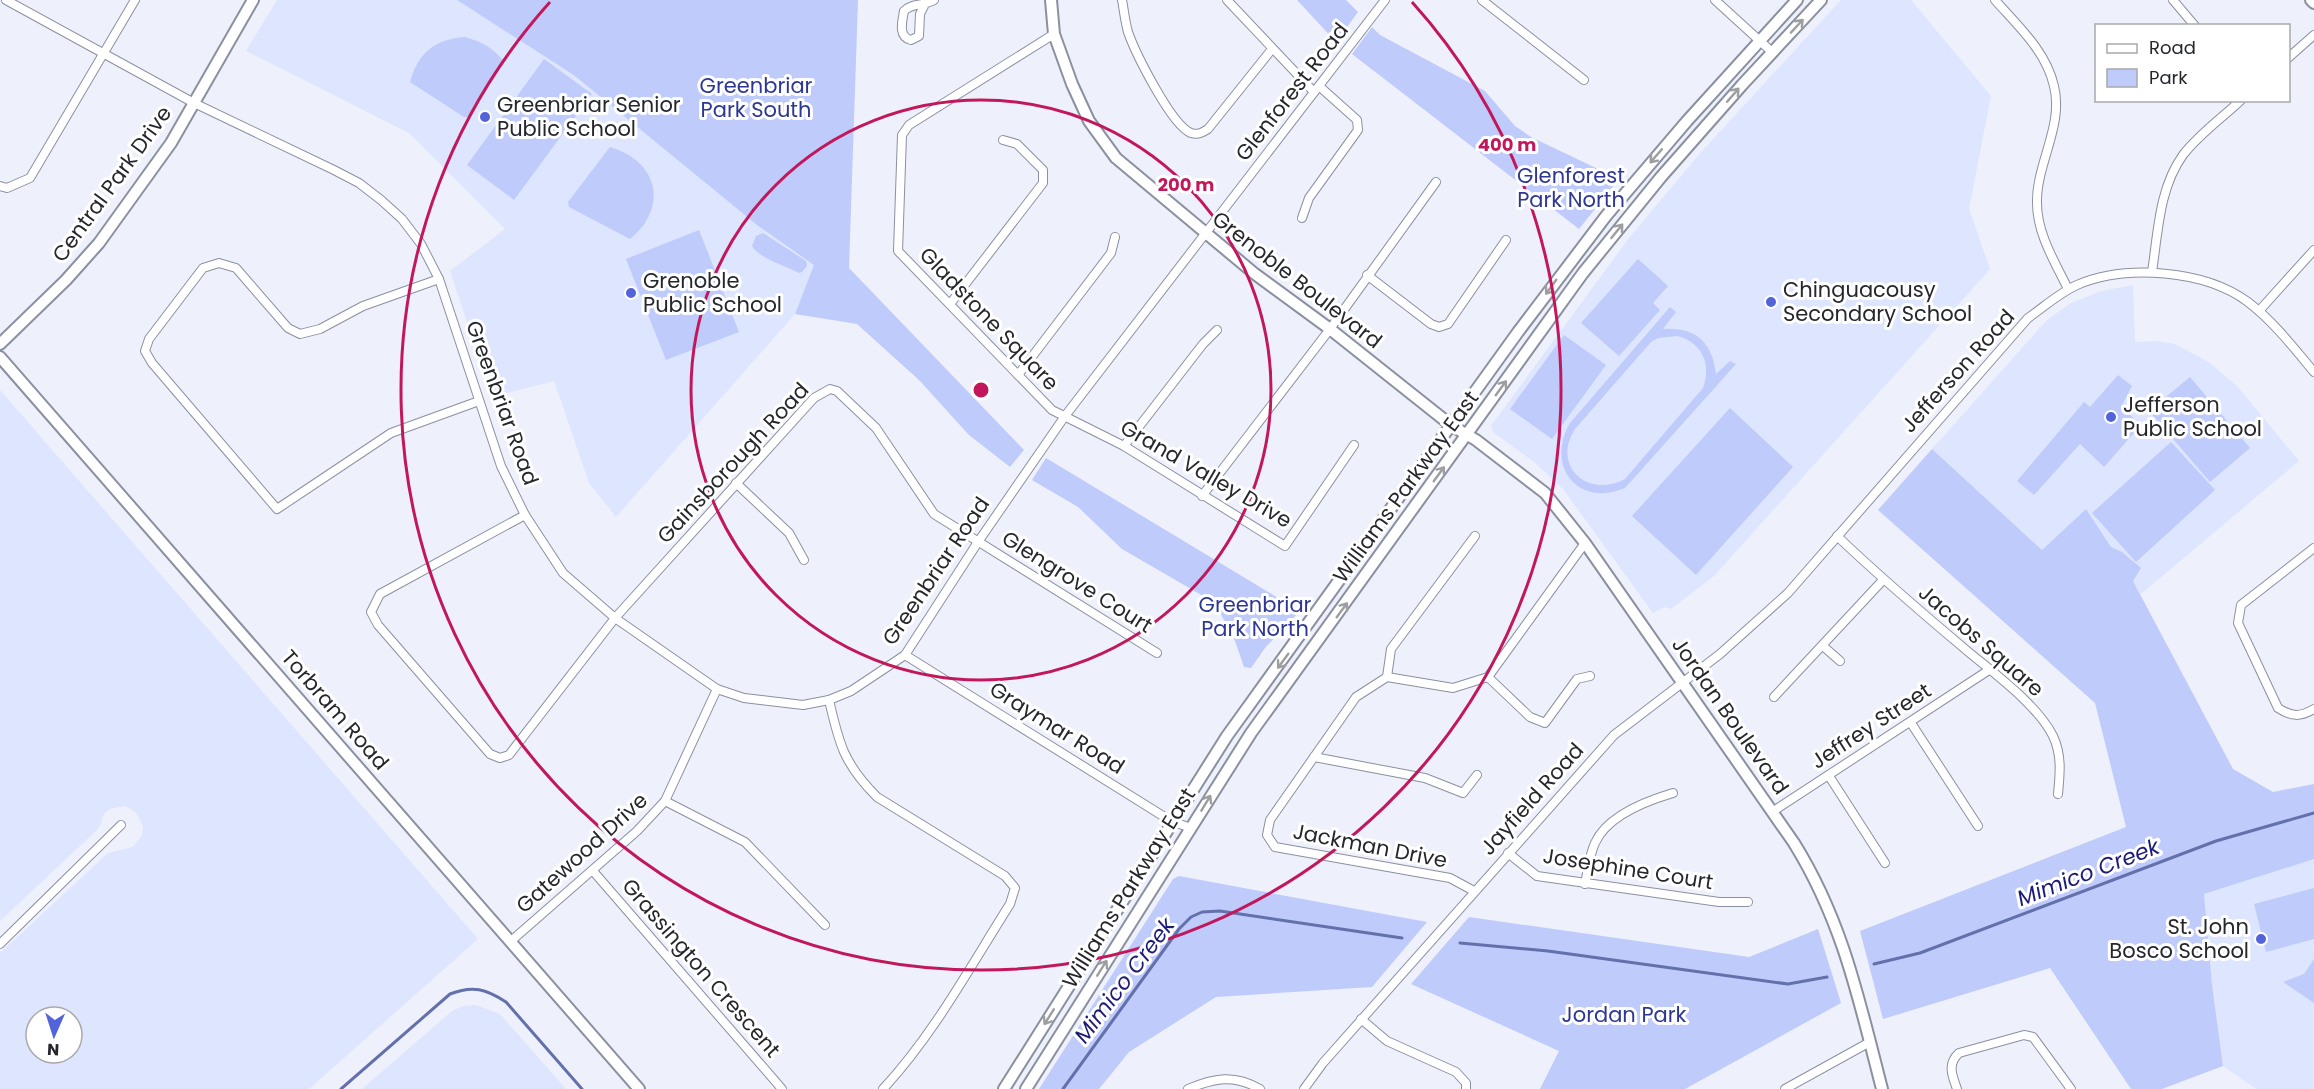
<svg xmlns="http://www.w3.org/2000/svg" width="2314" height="1089" font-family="Poppins,sans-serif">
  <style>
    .built { fill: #dee5fe; fill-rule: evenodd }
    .green { fill: #becbfb; fill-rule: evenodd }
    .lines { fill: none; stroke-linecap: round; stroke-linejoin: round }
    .stream { stroke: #6370ab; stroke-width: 3 }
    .street-casing { stroke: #8b90a0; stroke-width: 10 }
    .secondary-casing { stroke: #8b90a0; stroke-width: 14 }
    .street { stroke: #fff; stroke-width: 8 }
    .secondary { stroke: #fff; stroke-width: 10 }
    .oneway { stroke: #9d9ea0 }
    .ring { fill: none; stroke: #c2185b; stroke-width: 3 }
    .poi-dot { fill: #5363d9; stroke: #fff; stroke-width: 2 }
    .labels { text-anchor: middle; stroke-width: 6; stroke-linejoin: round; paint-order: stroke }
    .park-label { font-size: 21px; fill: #2e3795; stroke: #fff }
    .street-label { font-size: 21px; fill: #25272d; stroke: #fff }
    .poi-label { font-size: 21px; fill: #25272d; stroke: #fff; text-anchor: start }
    .water-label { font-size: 22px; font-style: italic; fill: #1c1b7a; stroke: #fff }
    .centre { fill: #c2185b; stroke: #fff; stroke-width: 3 }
    .ring-label { font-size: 18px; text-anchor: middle; font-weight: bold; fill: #c2185b; stroke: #fff; stroke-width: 6; stroke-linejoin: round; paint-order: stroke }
  </style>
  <rect width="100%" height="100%" fill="#eef1fc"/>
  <g class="built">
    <path d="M277,0H457L575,76L757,225L815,265L795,314L616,517L589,483L554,381L492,397L450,271L505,229L409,133L246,51Z"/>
    <path d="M1841,0H1911L1991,96L1969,209L1990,269L1714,576L1671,609L1665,607L1653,613L1563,489L1534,462L1493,432L1491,426L1629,238L1702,151Z"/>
    <path d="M2133,285L2135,342L2157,341L2175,344L2210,363L2237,386L2299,461L2141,594L2086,509L2042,550L1932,449L2047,320L2071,303L2101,291Z"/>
    <path d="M0,390L478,939L309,1089H0V953L108,853L133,847L142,835L143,827L137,814L131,809L124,806L110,809L104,814L99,828L0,921ZM36,1017H72V1053H36Z"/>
    <path d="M2314,859V1089H2256L2223,1066L2212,985L2204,894Z"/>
    <path d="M476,1005L500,1014L566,1089H362L452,1011L463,1006Z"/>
  </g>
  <g class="green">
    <path d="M457,0H858L849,268L1024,450L1010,467L969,435L919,380L857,324L795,314L814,265L757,225L575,76Z"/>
    <path d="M1297,0H1346L1358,12L1336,42Z"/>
    <path d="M1372,27L1380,35L1485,91L1515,126L1531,137L1619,179L1579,229L1352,54Z"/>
    <path d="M465,37C483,42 492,48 504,61L468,117H464L410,82C418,53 435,39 465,37Z"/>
    <path d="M544,59L592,94L514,200L467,165Z"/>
    <path d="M610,147C658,161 669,207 630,239L569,207L568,202Z"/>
    <path d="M699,230L739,332L666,360L626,259Z"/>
    <path d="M763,233L806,261L807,266L802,272L799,273C785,265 760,259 752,246L756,236Z"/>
    <path d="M1638,259L1668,286L1653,303L1660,310L1619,356L1581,323Z"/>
    <path d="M1670,307L1676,312L1663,329C1696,327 1712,342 1716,374L1730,361L1736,364L1625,488C1578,508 1545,466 1570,423ZM1678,336C1702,343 1712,364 1703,388L1625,479C1588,499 1551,466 1575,429L1651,342L1658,338Z"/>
    <path d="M1564,335L1606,365L1552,439L1510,409Z"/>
    <path d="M2118,375L2132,386L2122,405L2140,426L2104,467L2080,444L2034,495L2017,481L2084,402L2090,407Z"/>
    <path d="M2190,377L2250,448L2210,482L2149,411Z"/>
    <path d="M1730,408L1793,467L1696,575L1632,516Z"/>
    <path d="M2171,442L2215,490L2136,562L2092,513Z"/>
    <path d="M1932,449L2042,550L2086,509L2111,547L2122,552L2141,568L2133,581L2233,769L2273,792L2314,784V859L2204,894L2212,985L2223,1066L2162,1089H2131L2050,968L1883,1019L1860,931L2126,827L2095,703L1878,510Z"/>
    <path d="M1046,458L1300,611L1265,648L1251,668L1244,667L1235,641L1215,603L1122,549L1078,507L1032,480Z"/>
    <path d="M1179,876L1427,922L1372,987L1216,997L1129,1052L1099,1089H1039L1173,879Z"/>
    <path d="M2314,888V939L2266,952L2254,904Z"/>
    <path d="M1469,917L1749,957L1818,929L1841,1003L1685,1089H1540L1559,1051L1411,984Z"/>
    <path d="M2314,959V1003L2283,982L2304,974Z"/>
  </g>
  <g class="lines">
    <g class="stream">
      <path d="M1460,943L1548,951L1788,984L1827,977"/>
      <path d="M1874,964L1920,953L2216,841L2314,813"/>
      <path d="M341,1089L450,994C473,985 486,989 506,1002L582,1089"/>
      <path d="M1063,1089L1179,929L1191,917L1202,912L1220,911L1402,938"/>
    </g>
    <defs>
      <g id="street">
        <path d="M6,0L194,103L334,170L359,183L381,200L402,219L421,244L439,279L501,466L525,515L563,573L615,618L717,689L744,698L803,705L829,700L851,691L905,655L978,542L1065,416L1385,0"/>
        <path d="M1122,0C1124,10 1125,22 1128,32C1135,52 1171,125 1191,133C1198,135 1202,133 1208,129L1272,49"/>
        <path d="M1227,0L1314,92"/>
        <path d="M1482,0L1584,80"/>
        <path d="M1715,0L1772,52"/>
        <path d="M1995,0C2018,26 2046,51 2054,86C2064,126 2036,164 2037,203C2037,234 2055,262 2068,289"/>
        <path d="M2173,0L2195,26"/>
        <path d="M924,6L920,14L919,36L911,40C898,37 902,22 904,11C911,3 924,6 934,0"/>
        <path d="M1054,34L909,125L902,135L898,251L1052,410L1124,446L1285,546L1354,445"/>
        <path d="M2288,58L2314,35"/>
        <path d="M0,186L7,188L30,178L135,0"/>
        <path d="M1302,218L1309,198L1358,130L1357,120L1319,86"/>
        <path d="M2152,272C2158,233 2159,188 2183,155C2198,135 2222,118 2241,100"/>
        <path d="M1367,275L1431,324L1439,327L1448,324L1506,240"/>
        <path d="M439,279L363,306L320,329L300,334L288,328L236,268L219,263L203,268L149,339L145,351L152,363L277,509L391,433L479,401"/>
        <path d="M950,304L1043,183V170L1017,144L1003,140"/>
        <path d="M2259,311L2314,250"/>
        <path d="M1018,375L1111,253L1115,237"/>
        <path d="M1124,446L1203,344L1217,330"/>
        <path d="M736,483L789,533L804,560"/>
        <path d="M1202,496L1330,329L1436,182"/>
        <path d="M525,515L380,594L371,612L378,625L490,754L500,758L509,755L615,618L814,398L830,389L837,391L876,428L934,514L1157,653"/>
        <path d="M1837,536C1879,576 1921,612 1965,649C1992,672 2037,704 2053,736C2062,755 2060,773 2058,794"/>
        <path d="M2314,548L2241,605L2238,623L2278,708C2292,717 2300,717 2314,709"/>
        <path d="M1823,646L1840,661"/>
        <path d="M905,655L1171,821L1191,828"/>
        <path d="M1387,677L1391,649L1475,536"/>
        <path d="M1488,677L1530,717L1545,723L1577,679L1590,676"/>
        <path d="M1774,697L1883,580"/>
        <path d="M829,700C839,744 844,764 877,797L1005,876L1015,888L1010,904C970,967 934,1034 883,1089"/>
        <path d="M1911,723L1978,826"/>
        <path d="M1314,757L1425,778L1463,793L1477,775"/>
        <path d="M1829,776L1885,863"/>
        <path d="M665,801L745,842L825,925"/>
        <path d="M1772,812L1989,670"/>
        <path d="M1508,853L1537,876L1719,902H1748"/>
        <path d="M593,871L782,1089"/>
        <path d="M1585,884C1588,870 1589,856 1595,843C1607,816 1646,801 1673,793"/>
        <path d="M1474,891L1450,878L1275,847L1267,835L1270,820L1356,697L1387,677L1453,688L1488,677L1585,543"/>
        <path d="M511,941L637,831L665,801L717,689"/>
        <path d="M0,944L121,825"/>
        <path d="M1361,1019L1387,1041L1456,1072L1466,1083V1089"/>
        <path d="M1188,1089C1214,1078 1234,1074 1260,1089"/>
        <path d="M1304,1089L1323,1063L1614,735L1720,654L1788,593L2028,318C2044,307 2059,293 2077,285C2126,264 2205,270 2248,302C2273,321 2294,348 2314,372"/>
        <path d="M1785,1089L1870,1042"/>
        <path d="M1957,1089C1952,1075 1947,1064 1959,1053L2024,1035L2033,1037L2071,1089"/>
      </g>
      <g id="secondary">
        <path d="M1051,0L1054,34L1072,84L1089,121L1116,158L1255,274L1330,329L1452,426L1476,440L1545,493L1585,543L1794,843C1843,922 1859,1000 1882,1089"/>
        <path d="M2311,0L2314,3"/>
        <path d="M0,344L66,280L99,243L171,143L253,0"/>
        <path d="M0,357L639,1089"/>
        <path d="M1004,1089L1227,736L1518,332L1606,216L1687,121L1797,0"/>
        <path d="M1026,1089L1251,733L1583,273L1661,177L1742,85L1821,0"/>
      </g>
    </defs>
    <use href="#street" class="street-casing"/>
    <use href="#secondary" class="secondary-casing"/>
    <use href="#street" class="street"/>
    <use href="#secondary" class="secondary"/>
  </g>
  <defs><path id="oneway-shaft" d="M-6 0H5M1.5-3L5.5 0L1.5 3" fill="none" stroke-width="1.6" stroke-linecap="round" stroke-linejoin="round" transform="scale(1.5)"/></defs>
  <g class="oneway">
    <use href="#oneway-shaft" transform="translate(1797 26) rotate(-47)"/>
    <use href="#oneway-shaft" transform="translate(1733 95) rotate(-49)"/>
    <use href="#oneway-shaft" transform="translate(1656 156) rotate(131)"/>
    <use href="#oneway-shaft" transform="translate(1617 231) rotate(-51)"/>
    <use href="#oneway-shaft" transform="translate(1551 287) rotate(126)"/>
    <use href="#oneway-shaft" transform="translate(1501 388) rotate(-54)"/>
    <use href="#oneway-shaft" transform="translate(1439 474) rotate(-54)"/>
    <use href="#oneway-shaft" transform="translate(1342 610) rotate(-54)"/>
    <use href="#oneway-shaft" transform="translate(1283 661) rotate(126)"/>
    <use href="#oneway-shaft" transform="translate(1206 803) rotate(-59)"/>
    <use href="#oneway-shaft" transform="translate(1102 968) rotate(-58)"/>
    <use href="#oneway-shaft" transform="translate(1049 1017) rotate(122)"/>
  </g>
  <g class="ring">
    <circle cx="981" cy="390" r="290"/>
    <path d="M1412 2A580 580 0 1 1 550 2"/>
  </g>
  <g class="poi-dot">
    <circle cx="485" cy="117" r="6"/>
    <circle cx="631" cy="293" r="6"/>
    <circle cx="1771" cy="302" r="6"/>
    <circle cx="2111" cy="417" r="6"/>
    <circle cx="2261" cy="939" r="6"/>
  </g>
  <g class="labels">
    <g class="park-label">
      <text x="756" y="93">Greenbriar<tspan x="756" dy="24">Park South</tspan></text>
      <text x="1571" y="183">Glenforest<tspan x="1571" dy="24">Park North</tspan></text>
      <text x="1255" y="612">Greenbriar<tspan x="1255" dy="24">Park North</tspan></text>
      <text x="1624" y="1022">Jordan Park</text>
    </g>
    <g class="street-label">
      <text transform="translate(1292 92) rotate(-52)" y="7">Glenforest Road</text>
      <text transform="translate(112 184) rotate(-54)" y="7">Central Park Drive</text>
      <text transform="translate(1297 280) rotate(38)" y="7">Grenoble Boulevard</text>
      <text transform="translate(989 319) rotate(46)" y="7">Gladstone Square</text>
      <text transform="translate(1958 371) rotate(-48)" y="7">Jefferson Road</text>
      <text transform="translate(502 403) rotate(70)" y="7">Greenbriar Road</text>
      <text transform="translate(733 463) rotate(-47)" y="7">Gainsborough Road</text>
      <text transform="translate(1206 474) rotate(30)" y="7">Grand Valley Drive</text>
      <text transform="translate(1406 487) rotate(-54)" y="7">Williams Parkway East</text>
      <text transform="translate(936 571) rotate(-56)" y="7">Greenbriar Road</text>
      <text transform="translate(1077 582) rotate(32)" y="7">Glengrove Court</text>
      <text transform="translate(1981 641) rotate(41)" y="7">Jacobs Square</text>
      <text transform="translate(335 710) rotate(49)" y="7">Torbram Road</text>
      <text transform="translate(1730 716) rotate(55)" y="7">Jordan Boulevard</text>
      <text transform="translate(1871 726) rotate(-33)" y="7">Jeffrey Street</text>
      <text transform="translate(1057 728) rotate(32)" y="7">Graymar Road</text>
      <text transform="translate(1532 799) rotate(-48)" y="7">Jayfield Road</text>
      <text transform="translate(1370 846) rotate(11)" y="7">Jackman Drive</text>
      <text transform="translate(582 853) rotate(-42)" y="7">Gatewood Drive</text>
      <text transform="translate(1628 869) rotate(9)" y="7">Josephine Court</text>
      <text transform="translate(1129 888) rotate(-58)" y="7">Williams Parkway East</text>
      <text transform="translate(701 968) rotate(49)" y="7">Grassington Crescent</text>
    </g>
    <g class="poi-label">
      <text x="497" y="112">Greenbriar Senior<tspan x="497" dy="24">Public School</tspan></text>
      <text x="643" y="288">Grenoble<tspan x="643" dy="24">Public School</tspan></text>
      <text x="1783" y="297">Chinguacousy<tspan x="1783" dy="24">Secondary School</tspan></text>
      <text x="2123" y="412">Jefferson<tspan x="2123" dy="24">Public School</tspan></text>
      <text x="2249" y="934" text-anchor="end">St. John<tspan x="2249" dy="24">Bosco School</tspan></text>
    </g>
    <g class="water-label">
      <text transform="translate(2088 872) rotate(-21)" y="8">Mimico Creek</text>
      <text transform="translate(1124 980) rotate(-53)" y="8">Mimico Creek</text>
    </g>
  </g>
  <circle cx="981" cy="390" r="9" class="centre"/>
  <g class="ring-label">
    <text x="1507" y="151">400 m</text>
    <text x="1186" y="191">200 m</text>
  </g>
  <rect x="2095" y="24" width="195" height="78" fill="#ffffff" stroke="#a8a9ab" stroke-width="1.5"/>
  <rect x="2107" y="44" width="30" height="9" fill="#ffffff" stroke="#a8a9ab" stroke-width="1.5"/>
  <text x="2149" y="54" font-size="18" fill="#25272d">Road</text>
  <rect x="2107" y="69" width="30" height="18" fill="#becbfb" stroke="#a8a9ab" stroke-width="1.5"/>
  <text x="2149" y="84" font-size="18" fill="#25272d">Park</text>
  <g transform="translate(54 1035) rotate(183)"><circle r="28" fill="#ffffff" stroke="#a8a9ab" stroke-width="1.5"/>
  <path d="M0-4.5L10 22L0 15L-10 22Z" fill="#5363d9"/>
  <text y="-9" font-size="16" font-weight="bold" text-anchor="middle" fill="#25272d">N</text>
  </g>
</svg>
